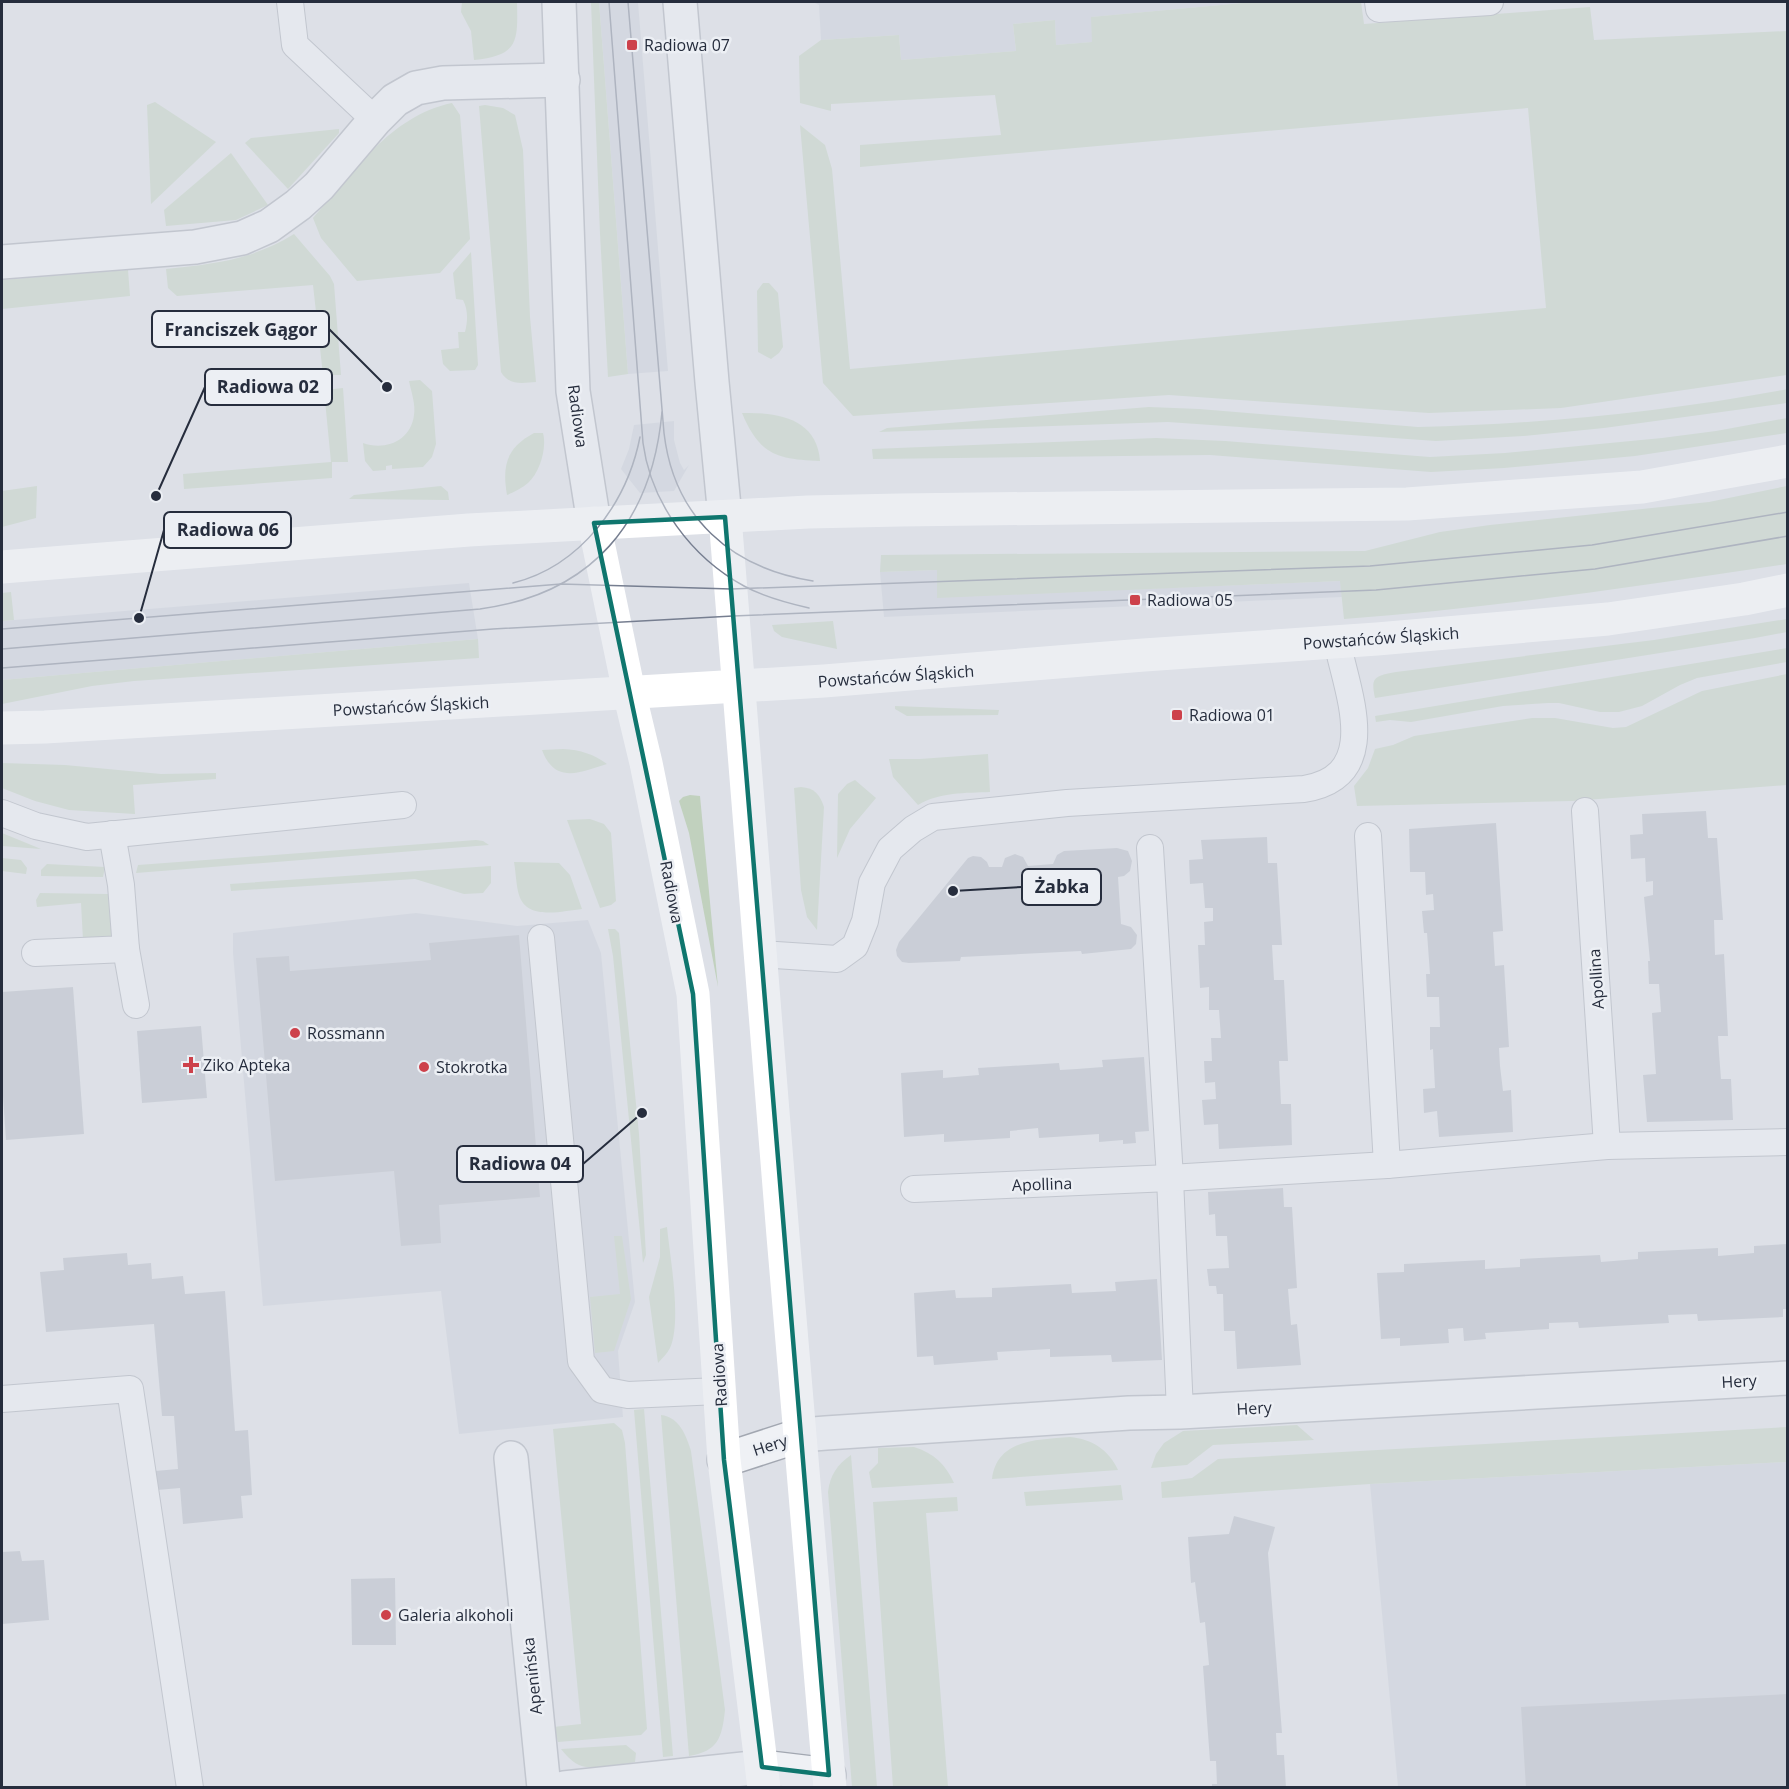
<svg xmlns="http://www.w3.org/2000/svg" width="1789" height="1789" font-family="'Open Sans',sans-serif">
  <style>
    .built { fill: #cbcfd9 }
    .green { fill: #c1d1be }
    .building { fill: #b4b9c3 }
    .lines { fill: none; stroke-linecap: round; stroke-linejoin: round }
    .service-casing { stroke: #a2a7b1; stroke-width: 28 }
    .minor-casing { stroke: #a2a7b1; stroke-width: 36 }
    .tertiary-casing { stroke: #a2a7b1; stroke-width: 36 }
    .service { stroke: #eff1f5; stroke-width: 26 }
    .minor { stroke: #eff1f5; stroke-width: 33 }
    .tertiary { stroke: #eff1f5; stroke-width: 33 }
    .secondary { stroke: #fff; stroke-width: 33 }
    .tram { stroke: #767e90; stroke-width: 1.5 }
    .marked { fill: none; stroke: #0f766e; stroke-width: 4.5; stroke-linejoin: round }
    .poi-dot { fill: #cd414b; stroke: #eceff4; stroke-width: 2 }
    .labels { text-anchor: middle; stroke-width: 5; stroke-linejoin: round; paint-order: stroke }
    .poi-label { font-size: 16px; fill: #262d3d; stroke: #eceff4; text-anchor: start }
    .street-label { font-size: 16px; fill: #262d3d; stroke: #eceff4 }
    .leader { fill: none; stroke: #262d3d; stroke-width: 2 }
    .callout-dot { fill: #262d3d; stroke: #eceff4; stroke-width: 2 }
    .callout { fill: #eceff4; stroke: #262d3d; stroke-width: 2 }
    .callout-label { font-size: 18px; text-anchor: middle; font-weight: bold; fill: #262d3d }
  </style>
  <rect width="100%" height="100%" fill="#dde0e7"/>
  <g class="built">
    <path d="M599,2H638L668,371L628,374Z"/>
    <path d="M813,2H1253L1092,17L1093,42L1056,45L1055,20L1013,24L1016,51L901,60L899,35L821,40L819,5Z"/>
    <path d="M674,421V440L680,463L684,470L689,465L674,491L640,493L621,469L629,449L634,425Z"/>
    <path d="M937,570V597L1341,581L1342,597L884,617L880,572Z"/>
    <path d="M469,583L478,639L2,680V621Z"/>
    <path d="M416,913L517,926L588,920L601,953L635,1302L618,1351L623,1417L459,1434L441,1291L263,1306L233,953V933Z"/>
    <path d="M1787,1462V1787H1398L1370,1484Z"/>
  </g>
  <g class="green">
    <path d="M462,2H517C518,43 518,55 474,60L471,31L461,12Z"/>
    <path d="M591,2H599L628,374L608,377L600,234Z"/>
    <path d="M1253,2H1361L1364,24L1590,7L1594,40L1787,31V375L1561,408L1429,413L1169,395L853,416L823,383L800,125L825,145L832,169L850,369L1546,308L1528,108L860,167V145L1001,135L995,95L831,104V111L800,103L799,56L821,40L899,35L901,60L1016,51L1013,24L1055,20L1056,45L1092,42L1091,17Z"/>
    <path d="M155,102L216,142L151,204L147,105Z"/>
    <path d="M452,103L460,115L470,239L440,273L357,281L321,238L313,218C353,173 390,116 452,103Z"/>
    <path d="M485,105L503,108L515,115L523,150L530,317L536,382C523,383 509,386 501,372L479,106Z"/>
    <path d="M339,129V133L288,189L245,143L251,138Z"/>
    <path d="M231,153L268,205L236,220L166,226L164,210Z"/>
    <path d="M294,234L330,276L334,284L341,375H323L313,285L177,296L168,288L166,269C214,264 252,260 294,234Z"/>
    <path d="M471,252L478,365L475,370L450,371L443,364L441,350L459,348L458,332H465C468,321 468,309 463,300L456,299L453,273Z"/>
    <path d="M128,270L130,296L2,309V280Z"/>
    <path d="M763,283H769L778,293L783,347L779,353L771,359L758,352L757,291Z"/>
    <path d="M420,380L432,391L436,444L432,457L423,467L392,469V465L386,466V470L373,471L365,461L363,443C385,451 411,441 414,415C416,405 411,391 409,381Z"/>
    <path d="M343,388L348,462H332V478L184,489L183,474L331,462L324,390Z"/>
    <path d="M1788,389L1787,403L1604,428L1523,436L1436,441L1168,422L879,432L887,428L1149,407L1199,409L1418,427C1541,424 1666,412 1788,389Z"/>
    <path d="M742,413C777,412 817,418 820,461C778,459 760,456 742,413Z"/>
    <path d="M1787,418V433L1635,456L1504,468L1431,472L1210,455L873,459L872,449L1156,438L1225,441L1430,457L1505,453L1662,438L1716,431Z"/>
    <path d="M534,433H543C547,448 540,472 528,483C522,488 514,492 507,495C502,466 506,448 534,433Z"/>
    <path d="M37,486L36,518L2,527V491Z"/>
    <path d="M441,486L448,492L449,500L349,499L354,495Z"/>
    <path d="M1787,486V564C1640,586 1493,608 1344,619L1340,581L937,598V570L880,572L881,555L1365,551L1440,532L1490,525L1709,502Z"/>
    <path d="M11,592L14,620L2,621V593Z"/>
    <path d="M1787,619V632L1755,638L1375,698C1370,676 1376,676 1396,672L1654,640Z"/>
    <path d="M833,621L837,649L782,637L774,631L772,625Z"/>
    <path d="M478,639L479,658L134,681L92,686L2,704V680Z"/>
    <path d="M1787,648V662L1697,678L1680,685L1642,706L1619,712H1600L1559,703H1548L1503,706L1411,722L1390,720L1376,722L1375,716Z"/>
    <path d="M1787,674V785L1572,801L1357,806L1354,786L1368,768L1375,749L1393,745L1414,736L1532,718H1555L1613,728L1626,727L1702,691Z"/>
    <path d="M895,706L999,710L998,715L907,716L895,709Z"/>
    <path d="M563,749C581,750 593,754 607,764C581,772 555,785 542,750Z"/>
    <path d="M988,754L990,792C966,793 939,792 918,805L893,777L889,759H920Z"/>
    <path d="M2,763L65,765L161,774L216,773V779L133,785L135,814L69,810L35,801L2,788Z"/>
    <path d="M855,780L876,798L850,829L837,858L838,794L847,784Z"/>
    <path d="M801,787C815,788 820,795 824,807L817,930L807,917L801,890L794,788Z"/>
    <path d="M690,795L700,796L718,987L689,833L679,801L683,797Z"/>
    <path d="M590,819L604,824L611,833L616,901L611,905L600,908L567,820Z"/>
    <path d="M2,833L41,849L2,846Z"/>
    <path d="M476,840L483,841L489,845L136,873L138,865Z"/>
    <path d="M2,858L21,860L27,868L26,874L2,871Z"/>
    <path d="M514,862L559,863L570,875L582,909C562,911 527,921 519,895C516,885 516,873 514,862Z"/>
    <path d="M47,864L105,867L103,877L41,876V870Z"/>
    <path d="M491,866V883L483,893L464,894L415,879L231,891L230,884Z"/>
    <path d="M40,893L108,894L112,940H83L81,903L37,907L36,900Z"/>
    <path d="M608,929H615L619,933L639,1134L646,1255L643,1263L613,956Z"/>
    <path d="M667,1227C670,1258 682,1321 670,1348C667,1354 662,1358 658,1363L649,1297L660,1257V1229Z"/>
    <path d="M614,1236H622L631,1299L614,1351L595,1353L590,1297L620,1294Z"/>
    <path d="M644,1409L673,1756L663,1757L634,1410Z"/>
    <path d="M661,1415C679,1417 686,1435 691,1451L725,1710C722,1738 718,1751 689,1756Z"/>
    <path d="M614,1423L622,1430L625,1443L647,1729L641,1735L558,1742L553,1727L581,1724L553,1429Z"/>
    <path d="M1297,1425L1314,1440L1213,1445L1187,1465L1151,1468L1156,1454L1164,1443L1183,1431Z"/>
    <path d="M1787,1427V1462L1370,1484L1162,1498L1161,1482L1192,1478L1218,1459Z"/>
    <path d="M1070,1437C1092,1439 1109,1450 1118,1470L992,1479C997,1438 1039,1440 1070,1437Z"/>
    <path d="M914,1447C934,1453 946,1465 954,1483L872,1488L869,1472L878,1463V1448Z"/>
    <path d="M851,1455L877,1787H852L828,1492C830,1475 837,1465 851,1455Z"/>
    <path d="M1121,1485L1123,1500L1026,1506L1024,1492Z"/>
    <path d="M957,1497L958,1511L926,1513L948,1787H893L873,1502Z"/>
    <path d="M626,1745L636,1753L635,1762C622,1764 590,1771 579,1765C571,1761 566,1755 561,1749Z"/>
  </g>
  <g class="building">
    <path d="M1706,811L1708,838H1717L1723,920H1714L1715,955L1724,954L1728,1036H1718L1719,1053L1721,1079H1731L1733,1120L1647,1122L1643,1075L1656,1074L1652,1013L1661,1012L1659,984H1649L1648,961H1650L1644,897L1653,895V881L1646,882L1645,858L1631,859L1630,835L1643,834L1642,814Z"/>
    <path d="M1496,823L1503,931L1493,932L1495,966L1504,965L1509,1047L1499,1048L1500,1066L1503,1091L1511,1090L1513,1132L1439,1137L1437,1111L1424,1113L1423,1089L1435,1088L1433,1049L1430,1050V1027H1440L1439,997H1427L1426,974H1430L1427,933H1424L1422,911L1434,910L1433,894L1426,895L1425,872H1410L1409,829Z"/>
    <path d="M1267,837L1268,863H1277L1282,945H1272L1274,980H1284L1288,1061H1279L1281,1104H1291L1292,1145L1219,1149L1218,1124L1204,1125L1202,1100L1216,1099L1215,1082L1205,1083L1204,1061H1212L1211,1038H1221L1219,1010H1209V987L1200,988L1198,945H1205L1204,922L1213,921V908H1205L1203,883L1190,884L1189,860L1203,859L1201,840Z"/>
    <path d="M1117,848L1128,851L1132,861L1130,871L1124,876L1118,877L1121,924L1131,927L1137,935L1136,944L1131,949L1082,954L1081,951L961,957L960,961L909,963L902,962L897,956L896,950L899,942L968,858L973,856L981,857L987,862L989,867H1002L1005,858L1015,854L1023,857L1028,866L1053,864L1057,855L1064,851Z"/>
    <path d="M519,935L540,1197L439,1205L441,1243L401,1246L394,1171L275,1181L256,958L289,956L290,971L431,960L429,943Z"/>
    <path d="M73,987L84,1134L6,1140L2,1082V992Z"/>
    <path d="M201,1026L207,1098L142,1103L137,1031Z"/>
    <path d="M1144,1057L1149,1131L1135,1132L1136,1143L1123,1144V1140L1099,1142V1134L1039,1138L1038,1128L1010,1131V1138L944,1142V1134L904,1137L901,1073L943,1070V1078L979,1075L978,1068L1059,1063L1060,1070L1077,1069L1103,1067L1102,1060Z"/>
    <path d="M1283,1188L1284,1207H1292L1297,1288L1288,1289L1291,1325L1297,1324L1301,1365L1237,1369L1235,1331H1224L1223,1294H1217L1216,1286H1209L1207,1269L1229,1268L1227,1236H1216L1215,1214L1209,1215L1208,1192Z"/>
    <path d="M1788,1244V1309H1783V1317L1698,1321L1697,1314L1668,1315L1669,1323L1579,1328L1578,1322L1549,1323V1329L1485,1333L1486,1339L1464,1341L1463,1328L1448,1329L1449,1343L1400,1346V1338L1381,1339L1377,1273L1404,1272V1264L1485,1260V1269L1520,1267V1259L1600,1255L1601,1262L1638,1259V1252L1718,1248V1256L1754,1253V1246Z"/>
    <path d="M127,1253L128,1265L151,1263L152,1279L183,1276L185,1294L225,1291L235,1431L248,1430L252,1495L241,1496L243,1518L183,1524L180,1488L157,1490L155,1471L178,1469L174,1416H162L154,1324L46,1332L40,1272L64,1270L63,1258Z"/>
    <path d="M1157,1279L1162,1360L1112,1362L1111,1355L1050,1357V1349L997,1352L998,1360L934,1365L933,1356L917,1357L914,1293L955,1290L956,1298L992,1297V1288L1071,1284L1072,1293L1116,1291L1115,1282Z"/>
    <path d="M1234,1516L1275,1527L1268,1553L1282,1733H1276L1277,1755H1284L1286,1788H1212V1784H1217L1216,1761H1210L1203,1666L1209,1665L1205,1622L1200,1623L1195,1582L1191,1583L1188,1537L1229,1534Z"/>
    <path d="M20,1551L22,1561L44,1560L49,1620L2,1624V1552Z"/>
    <path d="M395,1578L396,1645H352L351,1579Z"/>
    <path d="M1788,1694V1788H1526L1521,1707Z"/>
  </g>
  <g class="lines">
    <defs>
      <g id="service">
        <path d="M290,2L295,45L375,120"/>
        <path d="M1378,2L1379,9L1490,2"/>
        <path d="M1585,811L1607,1146"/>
        <path d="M2,813L36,826L87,837L403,805"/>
        <path d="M1368,836L1387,1165"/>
        <path d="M1150,848L1170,1178L1180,1412"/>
        <path d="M541,938L581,1361L602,1390L628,1395L719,1391"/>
        <path d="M126,949L136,1005"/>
        <path d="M35,953L126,949L121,885L112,834"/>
        <path d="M760,954L837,959L855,946L865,921L872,883L890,849L913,829L933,817L1067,803L1304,789C1383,776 1348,694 1337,642"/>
        <path d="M914,1189L1170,1178L1387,1165L1607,1146L1788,1142"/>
        <path d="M2,1399L130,1389L190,1788"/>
      </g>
      <g id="minor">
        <path d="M2,262L195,247L242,238L269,226L298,205L319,186L375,120L395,100L416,88L443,83L563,80"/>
        <path d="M511,1458L544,1788"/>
        <path d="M724,1460L801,1435L826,1433L1129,1413L1180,1412L1788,1378"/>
        <path d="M564,1788L762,1767L829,1775"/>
      </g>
      <g id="tertiary">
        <path d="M559,2L573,391L594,523"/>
        <path d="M680,2L712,382L725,517"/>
      </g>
    </defs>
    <use href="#service" class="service-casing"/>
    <use href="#minor" class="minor-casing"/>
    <use href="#tertiary" class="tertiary-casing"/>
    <use href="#service" class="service"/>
    <use href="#minor" class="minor"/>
    <use href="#tertiary" class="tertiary"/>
    <g class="secondary">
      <path d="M725,517L783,1236L830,1788"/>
      <path d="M594,523L629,692L646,763L693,994L724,1460L764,1788"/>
      <path d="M2,567L469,530L808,512L900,510L1407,504L1642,487L1788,461"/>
      <path d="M2,728L45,727L824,681L1144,655L1377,639L1608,619L1744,599L1788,590"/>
    </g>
    <g class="tram">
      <path d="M609,2L643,443C651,503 691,557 744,586C764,597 787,603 809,608"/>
      <path d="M628,2L664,433C674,518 731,568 813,581"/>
      <path d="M513,583C581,566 627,503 640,437"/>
      <path d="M2,629L561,584L731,589L1370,566L1592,545L1788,512"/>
      <path d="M2,649L480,609C592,594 652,522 662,412"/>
      <path d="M2,668L493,629L733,616L1376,590L1595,569L1788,536"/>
    </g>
  </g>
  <path d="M0 0H1789V1789H0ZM725,517L829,1775L762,1767L724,1460L693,994L594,523Z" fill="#dde0e7" fill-opacity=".55" fill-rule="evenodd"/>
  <path class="marked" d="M725,517L829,1775L762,1767L724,1460L693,994L594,523Z"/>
  <g class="poi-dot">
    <rect x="626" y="39" width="12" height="12" rx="3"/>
    <rect x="1129" y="594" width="12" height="12" rx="3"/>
    <rect x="1171" y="709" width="12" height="12" rx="3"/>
    <circle cx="295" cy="1033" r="6"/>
    <path d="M188 1056h6v6h6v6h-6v6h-6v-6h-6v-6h6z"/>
    <circle cx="424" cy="1067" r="6"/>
    <circle cx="386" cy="1615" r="6"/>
  </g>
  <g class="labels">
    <g class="poi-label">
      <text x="644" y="51">Radiowa 07</text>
      <text x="1147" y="606">Radiowa 05</text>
      <text x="1189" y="721">Radiowa 01</text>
      <text x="307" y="1039">Rossmann</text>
      <text x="203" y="1071">Ziko Apteka</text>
      <text x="436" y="1073">Stokrotka</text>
      <text x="398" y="1621">Galeria alkoholi</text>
    </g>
    <g class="street-label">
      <text transform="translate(578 416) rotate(82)" y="6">Radiowa</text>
      <text transform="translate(1381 638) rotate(-4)" y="6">Powstańców Śląskich</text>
      <text transform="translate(896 676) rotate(-4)" y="6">Powstańców Śląskich</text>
      <text transform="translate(411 706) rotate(-3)" y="6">Powstańców Śląskich</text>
      <text transform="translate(672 892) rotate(79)" y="6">Radiowa</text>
      <text transform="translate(1596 979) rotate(-94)" y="6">Apollina</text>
      <text transform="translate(1042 1184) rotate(-2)" y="6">Apollina</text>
      <text transform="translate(719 1375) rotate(-94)" y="6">Radiowa</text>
      <text transform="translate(1739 1381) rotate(-3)" y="6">Hery</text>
      <text transform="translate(1254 1408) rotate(-3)" y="6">Hery</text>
      <text transform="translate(770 1445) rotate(-18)" y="6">Hery</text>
      <text transform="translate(532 1676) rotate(-96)" y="6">Apenińska</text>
    </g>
  </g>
  <path class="leader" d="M387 387L329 329M156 496L205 387M139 618L164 530M953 891L1022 887M642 1113L583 1164"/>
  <g class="callout-dot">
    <circle cx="387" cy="387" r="6"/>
    <circle cx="156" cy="496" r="6"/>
    <circle cx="139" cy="618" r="6"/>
    <circle cx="953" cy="891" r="6"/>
    <circle cx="642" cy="1113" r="6"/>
  </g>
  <g class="callout">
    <rect x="152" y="311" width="177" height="36" rx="6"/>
    <rect x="205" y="369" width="127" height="36" rx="6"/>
    <rect x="164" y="512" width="127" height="36" rx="6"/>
    <rect x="1022" y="869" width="79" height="36" rx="6"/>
    <rect x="457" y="1146" width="126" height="36" rx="6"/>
  </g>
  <g class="callout-label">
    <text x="241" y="336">Franciszek Gągor</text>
    <text x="268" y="393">Radiowa 02</text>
    <text x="228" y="536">Radiowa 06</text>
    <text x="1062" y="893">Żabka</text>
    <text x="520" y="1170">Radiowa 04</text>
  </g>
  <rect width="1789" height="1789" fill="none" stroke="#262d3d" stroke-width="6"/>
</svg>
